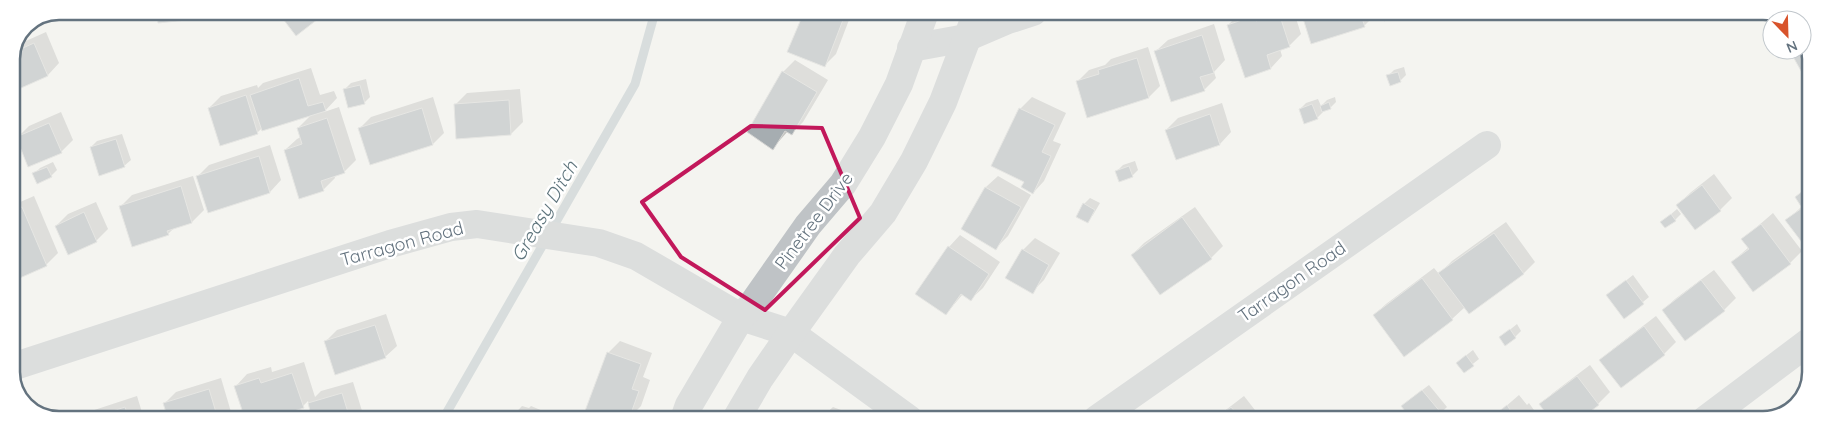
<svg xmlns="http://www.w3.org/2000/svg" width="1822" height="431" font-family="Quicksand,sans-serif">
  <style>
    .shadow { fill: #0003 }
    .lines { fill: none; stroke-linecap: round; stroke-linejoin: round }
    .stream { stroke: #b6c2c6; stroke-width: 9 }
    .building { fill: #a6adb1; stroke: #d5d5d3 }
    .street { stroke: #bfc3c6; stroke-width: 28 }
    .marked { fill: none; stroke: #c2185b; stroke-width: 4; stroke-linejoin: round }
    .labels { text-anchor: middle; stroke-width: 5; stroke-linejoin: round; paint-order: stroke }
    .street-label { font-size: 18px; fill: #64737f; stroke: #fff }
    .water-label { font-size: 19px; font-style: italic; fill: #5f757d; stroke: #fff }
    .rim { fill: none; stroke: #64737f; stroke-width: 2.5 }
  </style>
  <rect width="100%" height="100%" fill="#f4f4f0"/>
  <g class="shadow">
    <path d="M805,12H852L836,54L824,66L789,52Z"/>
    <path d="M1244,12H1294L1301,34L1290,45L1280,49L1282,56L1271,68L1246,76L1228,25L1240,13Z"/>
    <path d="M1302,12H1375L1376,14L1364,26L1312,42Z"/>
    <path d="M1214,24L1225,60L1214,72L1216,78L1204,90L1156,51L1168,40Z"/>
    <path d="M46,32L59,63L48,75L12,91L11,59L17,45Z"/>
    <path d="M1805,41L1810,53V84L1792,53L1795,50H1802V43Z"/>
    <path d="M1148,47L1160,86L1149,97L1077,82L1089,70L1105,65L1111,59Z"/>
    <path d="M795,60L828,80L803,122L792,133L788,131L773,148L783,72Z"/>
    <path d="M1404,67L1406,75L1400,81L1388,76L1394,70Z"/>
    <path d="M311,68L320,95L334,91L337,98L324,112L339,107L356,160L344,172L334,175L335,178L323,190L285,150L297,139L301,137L298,128L312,114L262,128L257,133L209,108L221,96L257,85L258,88L263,83Z"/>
    <path d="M366,79L370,97L364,103L345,89L351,83Z"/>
    <path d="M520,89L523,122L511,134L455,105L467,93Z"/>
    <path d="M433,97L444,133L433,144L360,128L371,117Z"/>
    <path d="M1032,97L1066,113L1053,141L1061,144L1044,181L1033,193L1026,181L992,166L1020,109Z"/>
    <path d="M1335,97L1336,102L1330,108L1322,110L1323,112L1317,118L1300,109L1306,103L1318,99L1321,106L1327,100Z"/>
    <path d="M1222,103L1231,132L1220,144L1176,159L1166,130L1178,118Z"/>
    <path d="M61,112L73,140L61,152L17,138L29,126Z"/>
    <path d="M122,134L131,160L124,166L91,147L97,141Z"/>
    <path d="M270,145L281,180L270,192L198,176L209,165Z"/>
    <path d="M1135,161L1138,170L1132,176L1117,171L1123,165Z"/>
    <path d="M53,162L57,170L51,176L34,174L40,168Z"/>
    <path d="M1714,174L1732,198L1720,210L1678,205L1690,193Z"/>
    <path d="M193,176L204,210L192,222L175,227L168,234L121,206L132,195Z"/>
    <path d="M998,176L1031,195L1008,236L996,248L963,229L986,187Z"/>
    <path d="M1810,184V251L1787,221L1802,206L1797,198Z"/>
    <path d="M34,196L58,253L46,265L14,279L12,274L11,206Z"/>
    <path d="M1090,198L1100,203L1093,215L1087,222L1084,204Z"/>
    <path d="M96,202L108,229L96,241L56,226L68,214Z"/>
    <path d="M1195,207L1223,246L1211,258L1160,294L1132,255L1144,243Z"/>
    <path d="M1677,209L1681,214L1675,220L1662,222Z"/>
    <path d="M1773,213L1802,251L1790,263L1732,262L1749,247L1743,239Z"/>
    <path d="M1506,222L1535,262L1523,274L1465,307L1452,319L1405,355L1374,315L1386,304L1434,268L1439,274L1452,261Z"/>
    <path d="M960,235L1000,262L983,288L971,299L963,294L946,314L949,247Z"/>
    <path d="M1035,238L1060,253L1044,280L1032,292L1007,277L1023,250Z"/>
    <path d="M1714,270L1736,298L1724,310L1685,339L1664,310L1675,299Z"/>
    <path d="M1633,275L1649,297L1625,317L1608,295Z"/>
    <path d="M386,314L397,346L385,357L325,342L337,330Z"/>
    <path d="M1656,316L1676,342L1664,354L1621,386L1601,360L1613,349Z"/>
    <path d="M1517,324L1521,331L1515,337H1501Z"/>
    <path d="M620,341L652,353L643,377L650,380L641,406L628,419H583L608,353Z"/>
    <path d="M1473,350L1479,359L1464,371V357Z"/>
    <path d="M304,362L315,397L321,391L353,382L363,414L358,419H314L308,401L303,406L290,411L292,419H246L236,386L247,374L271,367L272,372Z"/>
    <path d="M1590,365L1610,392L1598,404L1541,405L1553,393Z"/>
    <path d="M221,378L231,412L223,419H169L164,404L176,392Z"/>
    <path d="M1429,385L1447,407L1433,420L1409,400Z"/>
    <path d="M1519,395L1527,405L1529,403L1541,420H1490Z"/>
    <path d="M137,396L144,419H73L76,416Z"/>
    <path d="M1244,396L1262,419H1214Z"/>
    <path d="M522,406L529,408L531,406L555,416L554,419H510Z"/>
    <path d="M833,407L862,418V419H809L813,415L821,418Z"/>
  </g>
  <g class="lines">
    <path class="stream" d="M443,419L635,84L655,12"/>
  </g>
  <g class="building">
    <path d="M110,11H122L120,17Z"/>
    <path d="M157,11H233L234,15L158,23Z"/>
    <path d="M277,11H320L323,15L296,36Z"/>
    <path d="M804,12H846L825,67L787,52Z"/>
    <path d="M1301,12H1360L1365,27L1311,44Z"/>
    <path d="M1381,12H1410L1384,21Z"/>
    <path d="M1614,12H1629V13L1615,17Z"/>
    <path d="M1769,12H1773L1786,20H1774Z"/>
    <path d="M1279,13L1290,47L1267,55L1271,69L1245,78L1227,25L1254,16L1256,21Z"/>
    <path d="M1202,35L1214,73L1200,77L1205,91L1171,102L1154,51Z"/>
    <path d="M34,43L48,76L12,92L11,59L14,52Z"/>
    <path d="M1806,44L1810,53V87L1791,53L1796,50H1802V47Z"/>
    <path d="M1137,58L1149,98L1087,118L1076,81L1099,74L1098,70Z"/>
    <path d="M782,71L817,92L792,135L785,131L773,150L747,132Z"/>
    <path d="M1398,72L1401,82L1390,86L1386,75Z"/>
    <path d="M299,78L308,106L323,102L326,111L262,131L250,95Z"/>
    <path d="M360,85L365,104L348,108L343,89Z"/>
    <path d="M246,95L258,134L220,146L208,108Z"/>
    <path d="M509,100L511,135L456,139L454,104Z"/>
    <path d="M1329,102L1331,109L1322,112L1320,106Z"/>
    <path d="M1312,104L1318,119L1304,124L1299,109Z"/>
    <path d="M422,108L433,145L370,165L358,128Z"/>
    <path d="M1019,108L1055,125L1042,152L1051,156L1033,194L1021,187L1024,182L991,166Z"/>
    <path d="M1210,114L1220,145L1176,160L1165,130Z"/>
    <path d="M327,118L345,173L321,181L324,191L299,199L284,150L302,144L297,128Z"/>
    <path d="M49,123L62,153L28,167L16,137Z"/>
    <path d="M116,139L125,167L99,176L90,147Z"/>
    <path d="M259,156L270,193L208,213L196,176Z"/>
    <path d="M1129,166L1133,177L1119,182L1115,171Z"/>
    <path d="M47,167L52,177L37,184L32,173Z"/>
    <path d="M1702,185L1721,211L1695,230L1676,205Z"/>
    <path d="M181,186L192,223L167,231L169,235L132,247L119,206Z"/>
    <path d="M985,187L1021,207L996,250L961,229Z"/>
    <path d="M1808,187L1810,190V253L1785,220L1802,208L1795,197Z"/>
    <path d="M1083,203L1095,210L1088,223L1076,217Z"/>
    <path d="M22,207L47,266L13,281L12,277L11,212Z"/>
    <path d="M84,212L97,242L68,255L55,226Z"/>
    <path d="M1671,214L1676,221L1665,228L1660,222Z"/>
    <path d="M1182,217L1212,259L1160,295L1131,255Z"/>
    <path d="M1761,224L1791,264L1753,292L1731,262L1749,249L1741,239Z"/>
    <path d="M1494,233L1524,274L1469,314L1438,273Z"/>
    <path d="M948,246L989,274L971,301L961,294L946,315L915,294Z"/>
    <path d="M1022,249L1049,265L1033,294L1005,278Z"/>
    <path d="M1422,278L1453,320L1404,357L1373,315Z"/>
    <path d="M1626,280L1644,304L1624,319L1606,295Z"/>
    <path d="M1701,280L1725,311L1685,341L1662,310Z"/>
    <path d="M375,325L386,358L335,375L324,341Z"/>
    <path d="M1644,326L1665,355L1621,388L1599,360Z"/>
    <path d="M1510,329L1516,338L1505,346L1499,337Z"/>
    <path d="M607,352L641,364L632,389L639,391L629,419L622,417L621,419H582Z"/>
    <path d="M1466,355L1474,366L1464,373L1456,363Z"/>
    <path d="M292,373L304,408L277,416V419H245L234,386L259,378L261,383Z"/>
    <path d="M1577,376L1599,405L1579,420H1551L1539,404Z"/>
    <path d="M209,389L218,419H168L163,403Z"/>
    <path d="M1422,390L1442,414L1435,420H1412L1401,406Z"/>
    <path d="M342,393L350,419H312L308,403Z"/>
    <path d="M1507,405L1514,416L1517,414L1521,420H1488Z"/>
    <path d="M125,407L129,419H89Z"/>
    <path d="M1231,407L1241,419H1216Z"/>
  </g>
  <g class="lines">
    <g class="street">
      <path d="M911,48L966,38L1008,20L1033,12"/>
      <path d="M12,367L390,244L451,227L477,224L599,243L636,256L741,317L791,333L909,419"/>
      <path d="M684,419L689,405L741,317L751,306L808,225L843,184L872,137L899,84L925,12"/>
      <path d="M736,419L760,378L791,333L847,255L883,213L914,161L943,102L977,12"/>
      <path d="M1097,419L1487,145"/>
      <path d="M1705,420L1810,341"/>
    </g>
  </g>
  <path d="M0 0H1822V431H0ZM751,126L822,128L860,218L765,310L681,257L642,202Z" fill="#f4f4f0" fill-opacity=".55" fill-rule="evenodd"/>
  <path class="marked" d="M751,126L822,128L860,218L765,310L681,257L642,202Z"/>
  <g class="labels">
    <g class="street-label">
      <text transform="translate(814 221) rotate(-53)" y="6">Pinetree Drive</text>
      <text transform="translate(402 244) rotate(-15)" y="6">Tarragon Road</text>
      <text transform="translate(1292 282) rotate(-35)" y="6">Tarragon Road</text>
    </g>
    <g class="water-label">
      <text transform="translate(544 211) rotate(-60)" y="7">Greasy Ditch</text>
    </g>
  </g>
  <path d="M0 0H1822V431H0ZM59 20H1763A39 39 0 0 1 1802 59V372A39 39 0 0 1 1763 411H59A39 39 0 0 1 20 372V59A39 39 0 0 1 59 20Z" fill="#fff" fill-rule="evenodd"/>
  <path class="rim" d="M59 20H1763A39 39 0 0 1 1802 59V372A39 39 0 0 1 1763 411H59A39 39 0 0 1 20 372V59A39 39 0 0 1 59 20Z"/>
  <g transform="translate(1787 35) rotate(157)"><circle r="24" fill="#ffffff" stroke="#c1c7cc"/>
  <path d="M0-4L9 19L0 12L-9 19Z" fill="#d8532b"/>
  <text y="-8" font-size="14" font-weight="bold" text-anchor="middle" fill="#64737f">N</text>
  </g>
</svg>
